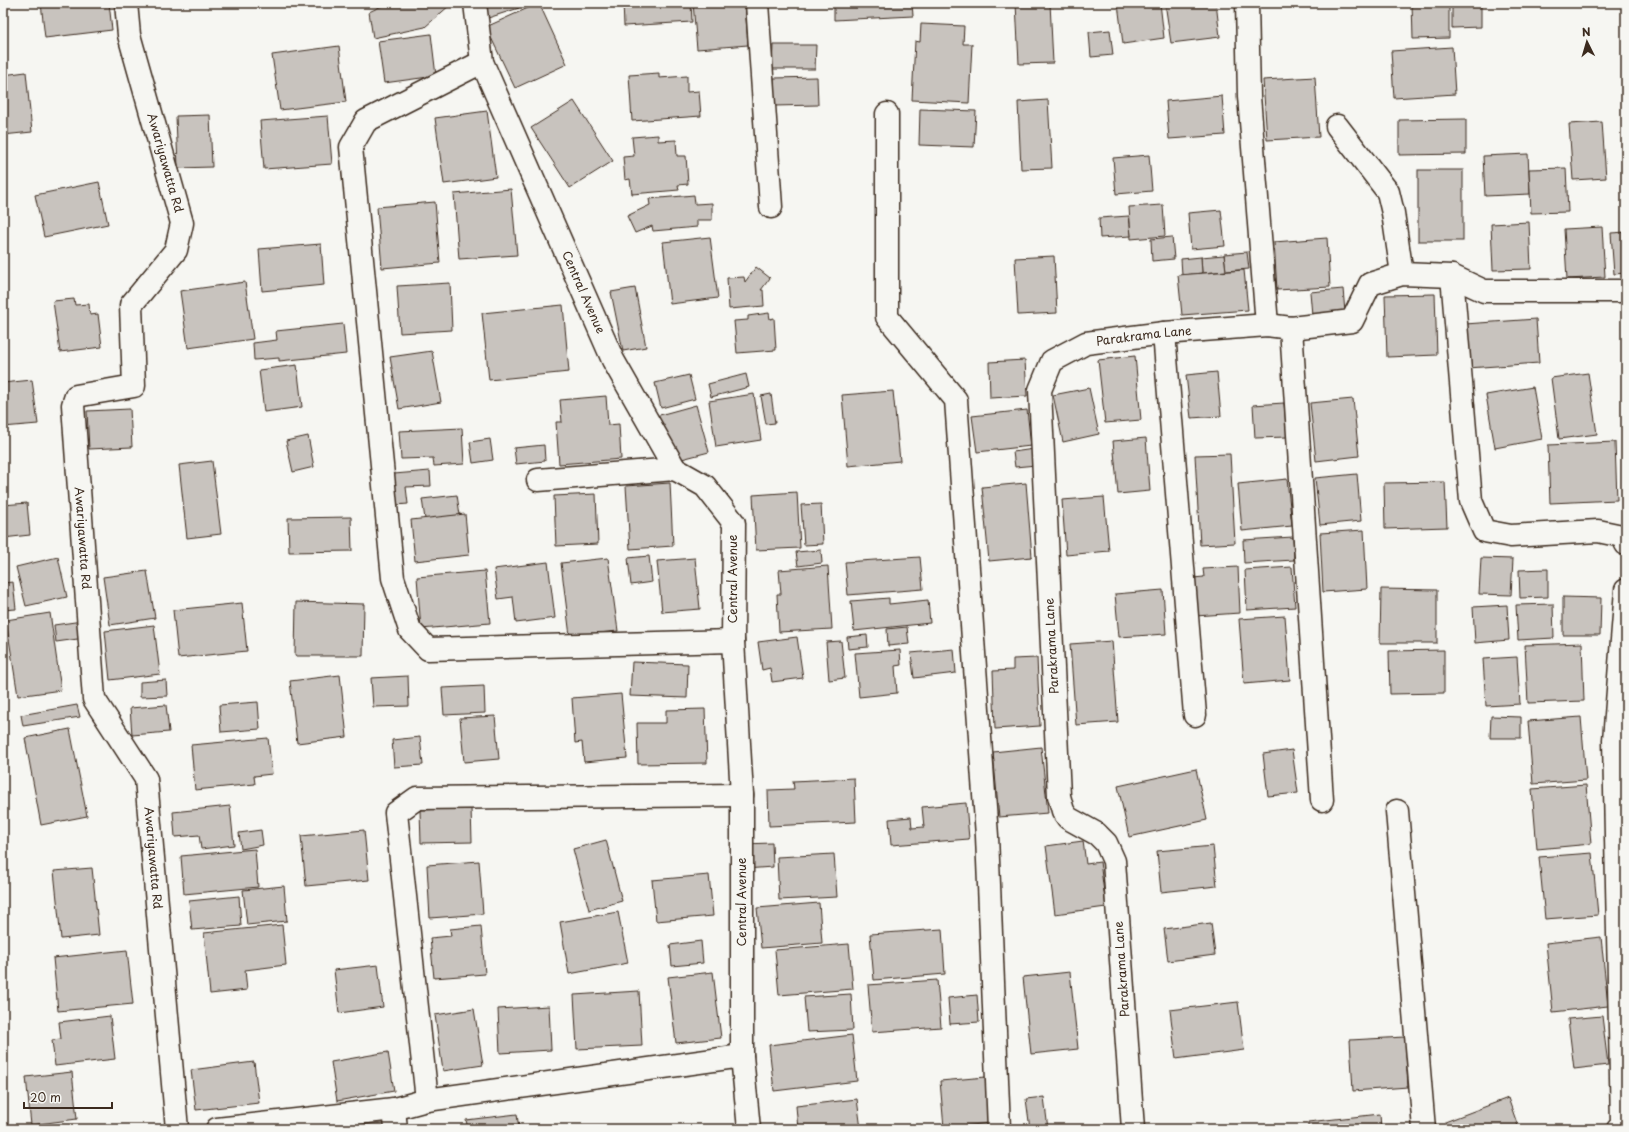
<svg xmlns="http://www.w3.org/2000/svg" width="1629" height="1132" font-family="'Playpen Sans',sans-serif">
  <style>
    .building { fill: #c8c3be; stroke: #3b2a1e }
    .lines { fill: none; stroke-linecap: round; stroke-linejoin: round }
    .minor-casing { stroke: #3b2a1e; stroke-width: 25 }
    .minor { stroke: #f6f6f2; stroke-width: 22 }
    .labels { text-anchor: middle; stroke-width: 3; stroke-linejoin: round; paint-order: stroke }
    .street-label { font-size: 12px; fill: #3b2a1e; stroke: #f6f6f2 }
  </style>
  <rect width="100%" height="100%" fill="#f6f6f2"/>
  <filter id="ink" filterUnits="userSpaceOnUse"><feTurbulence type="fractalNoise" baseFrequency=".025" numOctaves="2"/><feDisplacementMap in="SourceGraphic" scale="8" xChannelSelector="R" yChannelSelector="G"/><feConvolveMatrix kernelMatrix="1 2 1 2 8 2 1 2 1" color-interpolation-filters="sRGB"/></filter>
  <g filter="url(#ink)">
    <g class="building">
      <path d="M41,3H109L112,30L45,38Z"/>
      <path d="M388,3H449L450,5L425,27L373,38L369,12Z"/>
      <path d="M483,3H518L519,8L485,19Z"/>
      <path d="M539,3L567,64L515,88L486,27Z"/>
      <path d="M623,3H691L692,22L624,26Z"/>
      <path d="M693,3H728V5L745,4L748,45L697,49Z"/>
      <path d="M834,3H912L913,16L834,20Z"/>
      <path d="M1016,3H1050L1053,63L1019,64Z"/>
      <path d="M1129,3H1160L1164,38L1123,44L1118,4Z"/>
      <path d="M1165,3H1216L1220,37L1171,43Z"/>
      <path d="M1412,3H1449V38L1413,39Z"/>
      <path d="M1452,3H1481V27L1452,28Z"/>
      <path d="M921,24L964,26L963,44H972L969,103L912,100L915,41L920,42Z"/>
      <path d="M1110,30L1113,55L1091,57L1089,32Z"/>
      <path d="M431,34L436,76L384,83L378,41Z"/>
      <path d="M773,45H816L815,69H772Z"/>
      <path d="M339,46L346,102L280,110L272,55Z"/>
      <path d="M1452,47L1455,94L1394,98L1391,51Z"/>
      <path d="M26,72L32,132L3,135V75Z"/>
      <path d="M659,73V78L687,76V92L699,91L701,116L632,121L629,75Z"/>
      <path d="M817,77L818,105L774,106V78Z"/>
      <path d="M1315,77L1319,137L1267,140L1263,80Z"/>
      <path d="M1222,96L1225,135L1169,139L1166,101Z"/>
      <path d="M1048,100L1052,168L1021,169L1018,102Z"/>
      <path d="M574,101L613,161L570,188L531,128Z"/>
      <path d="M920,109L976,111L974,147L919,145Z"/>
      <path d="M487,111L496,177L444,184L435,118Z"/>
      <path d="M210,115L212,167L178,168L176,116Z"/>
      <path d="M328,116L332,164L264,169L260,121Z"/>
      <path d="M1466,119V154L1399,155V120Z"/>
      <path d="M1602,122L1606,178L1573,180L1569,124Z"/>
      <path d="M658,135V141L676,140L677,156H686L688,184L678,185L679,190L632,194L630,179L625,180L623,157L634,156L632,137Z"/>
      <path d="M1528,154L1530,194L1485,196L1483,156Z"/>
      <path d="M1149,155L1152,191L1116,194L1113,158Z"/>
      <path d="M1566,168L1568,212L1531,213L1529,169Z"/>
      <rect x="1418" y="170" width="45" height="71"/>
      <path d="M99,182L108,224L44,237L35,195Z"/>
      <path d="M511,189L517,255L459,259L454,194Z"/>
      <path d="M694,195L695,204L712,203V220H697V227L653,231L652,226L635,233L627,216L650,205L649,199Z"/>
      <path d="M435,202L440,263L382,268L377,207Z"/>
      <path d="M1163,205L1165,236L1131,239L1129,207Z"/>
      <path d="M1221,210L1225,246L1191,249L1188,213Z"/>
      <path d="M1129,216L1131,236L1100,238L1099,218Z"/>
      <path d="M1529,222L1531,269L1493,270L1491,224Z"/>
      <path d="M1602,227L1605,277L1567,279L1564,229Z"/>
      <path d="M1626,232V273L1614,274L1611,233Z"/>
      <path d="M710,237L718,298L670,304L663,242Z"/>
      <path d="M1172,237L1174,259L1152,261L1151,239Z"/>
      <path d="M1327,238L1330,287L1277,290L1274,242Z"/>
      <path d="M321,244L324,285L262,291L259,249Z"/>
      <path d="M1247,252L1249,269L1226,271L1224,254Z"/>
      <path d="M1224,255L1226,271L1202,273L1201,257Z"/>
      <path d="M1054,256L1057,313L1018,315L1015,258Z"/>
      <path d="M1201,257L1202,273L1182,275L1181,259Z"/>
      <path d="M756,267L770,278L761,290H763L764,306L729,309L727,278L744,277L745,282Z"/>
      <path d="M1244,270L1248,310L1182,315L1178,275Z"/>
      <path d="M245,282L253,339L188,348L180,291Z"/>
      <path d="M450,283L452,330L400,333L397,286Z"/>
      <path d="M635,288L646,347L623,351L611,292Z"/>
      <path d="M1343,289L1345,312L1312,315L1310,292Z"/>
      <path d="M1435,294L1437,355L1387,357L1385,295Z"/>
      <path d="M74,299L75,305L89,304L90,315L98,314L102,347L60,352L53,301Z"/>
      <path d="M563,305L569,372L489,380L482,313Z"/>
      <path d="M769,313L770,319L774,318L776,350L737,353L734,321L748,320V316Z"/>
      <path d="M1536,319L1539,363L1468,368L1465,324Z"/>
      <path d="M343,324L346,354L279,361V358L254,360L253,343L277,340L276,331Z"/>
      <path d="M432,351L441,402L399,409L390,357Z"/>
      <path d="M1135,356L1141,420L1105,423L1098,360Z"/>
      <path d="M1025,360L1027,396L990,398L989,362Z"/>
      <path d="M297,365L302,407L264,412L259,370Z"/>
      <path d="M1217,372L1221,416L1191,418L1186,375Z"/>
      <path d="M1588,373L1597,434L1559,439L1551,378Z"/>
      <path d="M746,374L749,387L711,397L708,384Z"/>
      <path d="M689,375L695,399L661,408L655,383Z"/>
      <path d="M32,380L38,424L3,427V383Z"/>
      <path d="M1533,387L1542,439L1495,448L1486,395Z"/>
      <path d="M1089,388L1099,434L1063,442L1053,395Z"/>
      <path d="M893,391L900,461L848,466L842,395Z"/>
      <path d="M754,394L761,440L716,447L709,401Z"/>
      <path d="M771,394L775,423L766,424L761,396Z"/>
      <path d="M606,396L608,425L619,424L621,459L559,464L556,422H562L560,400Z"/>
      <path d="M1353,399L1359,456L1316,461L1310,403Z"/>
      <path d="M1284,403L1287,437L1255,438L1253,405Z"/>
      <path d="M696,405L709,452L678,460L671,438L662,440L656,416Z"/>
      <path d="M130,409L132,447L89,449L87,411Z"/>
      <path d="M1027,410L1031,446L977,452L972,416Z"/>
      <path d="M462,428L464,464L434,466L433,458L401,459L399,431Z"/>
      <path d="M308,436L314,467L293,472L286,441Z"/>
      <path d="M1146,438L1150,491L1118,494L1113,441Z"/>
      <path d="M490,439L493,460L473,463L470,442Z"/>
      <path d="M1615,442L1617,500L1550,503L1548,445Z"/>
      <path d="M544,445L545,461L516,464L514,448Z"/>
      <path d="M1034,449L1036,465L1015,467L1013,452Z"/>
      <path d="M1230,454L1235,543L1200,545L1195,455Z"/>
      <path d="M212,461L221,534L187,538L179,465Z"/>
      <path d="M430,471L431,486L406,487L408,504L396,505L394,474Z"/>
      <path d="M1357,474L1361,521L1320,525L1315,478Z"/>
      <path d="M1287,479L1292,526L1242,531L1238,484Z"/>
      <path d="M1445,482L1447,527L1385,529L1384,483Z"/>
      <path d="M670,483L673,546L630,549L626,486Z"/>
      <path d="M1026,483L1032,557L989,561L982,487Z"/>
      <path d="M797,492L800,548L756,550L753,495Z"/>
      <path d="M596,494L598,544L556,546L554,496Z"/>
      <path d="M457,495L460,515L425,519L422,499Z"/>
      <path d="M1104,497L1109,551L1066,555L1062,500Z"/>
      <path d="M27,503L30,535L3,538V505Z"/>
      <path d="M821,504L823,544L804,545L801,505Z"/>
      <path d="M465,514L469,555L415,561L411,520Z"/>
      <path d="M351,517L352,551L289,552L288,518Z"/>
      <path d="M1364,530L1367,589L1323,592L1320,533Z"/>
      <path d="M1293,537L1294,560L1244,563L1243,540Z"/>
      <path d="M821,550L822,563L798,566L796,552Z"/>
      <path d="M649,556L652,582L631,585L628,558Z"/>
      <path d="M58,557L67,597L26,606L16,567Z"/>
      <path d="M920,557L923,589L848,595L845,562Z"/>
      <path d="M608,558L618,631L570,636L561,563Z"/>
      <path d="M695,558L700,609L662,612L657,561Z"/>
      <path d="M1481,558L1513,559L1511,595L1479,594Z"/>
      <path d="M548,562L555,618L516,623L513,597L498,599L494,569Z"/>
      <path d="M828,566L832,629L779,632L777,594H781L779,570Z"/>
      <path d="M1238,567L1240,613L1195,616L1193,578L1204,577L1203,569Z"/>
      <path d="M1292,567L1295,607L1247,610L1245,570Z"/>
      <path d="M1548,569V597L1520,598L1519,570Z"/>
      <path d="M147,571L155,618L110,625L103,577Z"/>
      <path d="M485,571L490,623L421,629L417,577Z"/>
      <path d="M13,582L16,609L3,610V583Z"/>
      <path d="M1381,589L1437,590V643H1380Z"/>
      <path d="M1163,590L1166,634L1119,637L1115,594Z"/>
      <path d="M1563,597L1601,598L1600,635H1563Z"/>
      <path d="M889,598V604L928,600L930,623L854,631L851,601Z"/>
      <path d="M296,602L364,604L363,656H295Z"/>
      <path d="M242,603L247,651L178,658L173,610Z"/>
      <path d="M1553,604L1554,638L1518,640L1516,605Z"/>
      <path d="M1507,605L1509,640L1475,643L1473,607Z"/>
      <path d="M50,613L61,690L18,696L6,620Z"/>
      <path d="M1285,616L1290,680L1244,684L1239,619Z"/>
      <path d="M82,621L85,638L56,642L54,625Z"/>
      <path d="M154,625L160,674L110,680L105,631Z"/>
      <path d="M907,627L909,644L888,646L887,629Z"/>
      <path d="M867,635L868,647L848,649L847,637Z"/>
      <path d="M797,637L803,678L772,682L770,668L762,670L758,642Z"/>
      <path d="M841,641L845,678L829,680L826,642Z"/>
      <path d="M1112,641L1118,722L1076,725L1070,644Z"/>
      <path d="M1582,643L1584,701L1528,703L1525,645Z"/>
      <path d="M954,649L956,673L914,678L911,653Z"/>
      <path d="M900,650L901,665L895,666L897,693L859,697L855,653Z"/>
      <path d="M1444,650V693L1390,694L1389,651Z"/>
      <path d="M1517,657L1520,704L1486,706L1483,659Z"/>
      <path d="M1037,658L1040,726L995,729L993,671L1013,670V659Z"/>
      <path d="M632,662L688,664L687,698L630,696Z"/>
      <path d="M340,675L347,737L297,743L290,681Z"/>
      <path d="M408,676L409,706L373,707L371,678Z"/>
      <path d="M166,680L167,696L140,697V682Z"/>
      <path d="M484,686L485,713L444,715L442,688Z"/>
      <path d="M621,694L627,758L584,762L582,742L575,743L572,698Z"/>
      <path d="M258,702L260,729L221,732L219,705Z"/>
      <path d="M77,705L80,717L23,726L21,715Z"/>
      <path d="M166,705L169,732L132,735L130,708Z"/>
      <path d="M705,709L707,763L638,764L637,723H666V710Z"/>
      <path d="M495,716L499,759L464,762L460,718Z"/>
      <path d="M1491,716L1521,717V738H1490Z"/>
      <path d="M1581,717L1586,780L1533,784L1528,721Z"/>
      <path d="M70,729L87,816L41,825L25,738Z"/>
      <path d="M420,737L423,765L394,767L392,740Z"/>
      <path d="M268,738L272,774L254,776L255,784L195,790L191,745Z"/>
      <path d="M1041,747L1048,813L999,817L993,752Z"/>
      <path d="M1292,750L1298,793L1268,796L1263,754Z"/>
      <path d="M1196,769L1207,820L1129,837L1118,786Z"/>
      <path d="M854,778L856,822L769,826L768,790L794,789L793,781Z"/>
      <path d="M1586,785L1591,844L1537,849L1532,789Z"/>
      <path d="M966,803L969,839L891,845L889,819L911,817L912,828L924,827L922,807Z"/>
      <path d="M230,806L234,845L201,849L199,835L175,837L173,812Z"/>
      <path d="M471,808L472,842L421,843L420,810Z"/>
      <path d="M261,830L263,845L241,849L239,833Z"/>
      <path d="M364,830L369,880L306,886L301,836Z"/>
      <path d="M606,840L622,901L589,910L573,849Z"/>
      <path d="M1083,841L1086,864L1100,862L1106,907L1055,914L1046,846Z"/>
      <path d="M772,843L773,867L745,869L744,844Z"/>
      <path d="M1213,846L1217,886L1161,892L1157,851Z"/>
      <path d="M255,849L258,887L184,894L181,856Z"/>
      <path d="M1592,853L1598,915L1545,919L1539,857Z"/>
      <path d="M834,854L837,897L779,900L777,857Z"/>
      <path d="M479,861L483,914L430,918L427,865Z"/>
      <path d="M92,868L99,935L61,939L54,871Z"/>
      <path d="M709,875L713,916L656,921L652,880Z"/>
      <path d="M284,886L287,921L247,925L243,890Z"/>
      <path d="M239,896L241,926L192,930L189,901Z"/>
      <path d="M819,903L822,943L761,948L757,908Z"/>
      <path d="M618,912L628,963L569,974L560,922Z"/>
      <path d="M1211,923L1215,955L1168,961L1164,929Z"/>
      <path d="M282,925L286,965L245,970L247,990L210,994L204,933Z"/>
      <path d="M481,926L485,974L434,978L430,938L451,936L450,929Z"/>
      <path d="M942,929L945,974L874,980L870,934Z"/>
      <path d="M1601,937L1608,1006L1553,1012L1546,943Z"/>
      <path d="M701,941L703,963L672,966L670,945Z"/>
      <path d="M849,944L853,989L779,995L775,950Z"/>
      <path d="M127,950L133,1004L58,1011L53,958Z"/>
      <path d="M378,965L383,1007L339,1013L334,970Z"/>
      <path d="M713,972L721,1038L676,1043L668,977Z"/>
      <path d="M1070,972L1078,1049L1031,1054L1023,977Z"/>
      <path d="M937,980L941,1027L872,1032L868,985Z"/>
      <path d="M639,991L642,1046L577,1049L574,995Z"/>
      <path d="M851,994L853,1030L807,1032L804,997Z"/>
      <path d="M977,995L979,1022L950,1024L948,998Z"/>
      <path d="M1238,1002L1244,1050L1176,1059L1170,1010Z"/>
      <path d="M549,1006L551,1050L500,1053L498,1009Z"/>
      <path d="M474,1009L483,1065L443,1071L435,1015Z"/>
      <path d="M110,1016L115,1059L55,1066L52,1040L61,1039L59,1022Z"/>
      <path d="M1602,1016L1608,1065L1574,1069L1568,1019Z"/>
      <path d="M852,1035L857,1081L774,1091L769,1045Z"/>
      <path d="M1405,1037L1408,1087L1353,1091L1350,1040Z"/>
      <path d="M388,1052L394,1091L337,1101L331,1062Z"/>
      <path d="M254,1062L259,1103L196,1110L191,1070Z"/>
      <path d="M72,1072L77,1119L31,1125L26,1077Z"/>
      <path d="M986,1077L990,1123L944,1128L940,1081Z"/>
      <path d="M1044,1097L1048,1129H1030L1026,1099Z"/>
      <path d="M1508,1098L1519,1129H1447L1445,1122Z"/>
      <path d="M857,1099L861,1129H798L796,1106Z"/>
      <path d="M517,1114L519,1129H468L466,1120Z"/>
      <path d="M1380,1114L1381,1129H1308V1122Z"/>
      <path d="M1102,1125L1103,1129H1078Z"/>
    </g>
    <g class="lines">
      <defs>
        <g id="minor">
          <path id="s1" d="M126,3L129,35L182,223L176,250L131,305L134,386L76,396L73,405L94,699L146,779L177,1129"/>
          <path id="s2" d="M475,3L482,62L613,360L675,469L705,486L734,523L733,641L742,795V1056L749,1129"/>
          <path d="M757,3L771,207"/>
          <path d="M1247,3L1249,96L1267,325"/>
          <path d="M482,62L366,121L351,147L393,578L410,630L428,649L733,641"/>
          <path d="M887,114V317L956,400L987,836L999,1129"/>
          <path d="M1337,126L1388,192L1393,213L1402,274"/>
          <path d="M1452,276L1471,501L1484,531L1511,536L1598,531L1622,536L1626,544"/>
          <path d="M1291,328L1322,800"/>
          <path d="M1164,333L1195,715"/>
          <path d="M538,480L675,469"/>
          <path d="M1397,811L1424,1129"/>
          <path d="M427,1100L396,813L417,798L742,795"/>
          <path d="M394,1109L396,1129"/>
          <path d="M217,1129L394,1109L427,1100L742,1056"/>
          <path id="s3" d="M1133,1129L1114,861L1106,843L1097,834L1068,818L1063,811L1059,796L1040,390L1052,361L1086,343L1164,333L1267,325L1291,328L1352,321L1370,284L1402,274L1452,276L1484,291H1626"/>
          <path d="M1618,1129L1622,1125L1614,740L1626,590"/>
        </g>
      </defs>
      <use href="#minor" class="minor-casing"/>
      <use href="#minor" class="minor"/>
    </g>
  </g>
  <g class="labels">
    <g class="street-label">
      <text dy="4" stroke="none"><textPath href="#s1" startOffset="165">Awariyawatta Rd</textPath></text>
      <text dy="4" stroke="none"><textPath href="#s2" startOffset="311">Central Avenue</textPath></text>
      <text dy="4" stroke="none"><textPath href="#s3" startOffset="893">Parakrama Lane</textPath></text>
      <text dy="4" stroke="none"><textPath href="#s1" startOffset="609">Awariyawatta Rd</textPath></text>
      <text transform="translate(733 579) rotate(-90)" y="4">Central Avenue</text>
      <text transform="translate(1052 646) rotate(-93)" y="4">Parakrama Lane</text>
      <text dy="4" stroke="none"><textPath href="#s1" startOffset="945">Awariyawatta Rd</textPath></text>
      <text transform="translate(742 902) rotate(-90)" y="4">Central Avenue</text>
      <text transform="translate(1122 969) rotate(-94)" y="4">Parakrama Lane</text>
    </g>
  </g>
  <rect width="1629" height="1132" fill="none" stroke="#f6f6f2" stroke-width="16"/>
  <rect x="8" y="8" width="1613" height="1116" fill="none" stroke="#3b2a1e" stroke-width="1.5" filter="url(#ink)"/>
  <g transform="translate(1587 42) rotate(355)" stroke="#f6f6f2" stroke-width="3" paint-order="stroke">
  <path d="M0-3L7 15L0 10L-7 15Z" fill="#3b2a1e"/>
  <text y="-6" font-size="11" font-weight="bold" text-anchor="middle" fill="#3b2a1e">N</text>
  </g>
  <path d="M24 1102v6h88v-6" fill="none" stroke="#3b2a1e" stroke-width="2"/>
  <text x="30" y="1102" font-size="12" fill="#3b2a1e" stroke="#f6f6f2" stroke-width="3" paint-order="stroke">20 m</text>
</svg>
